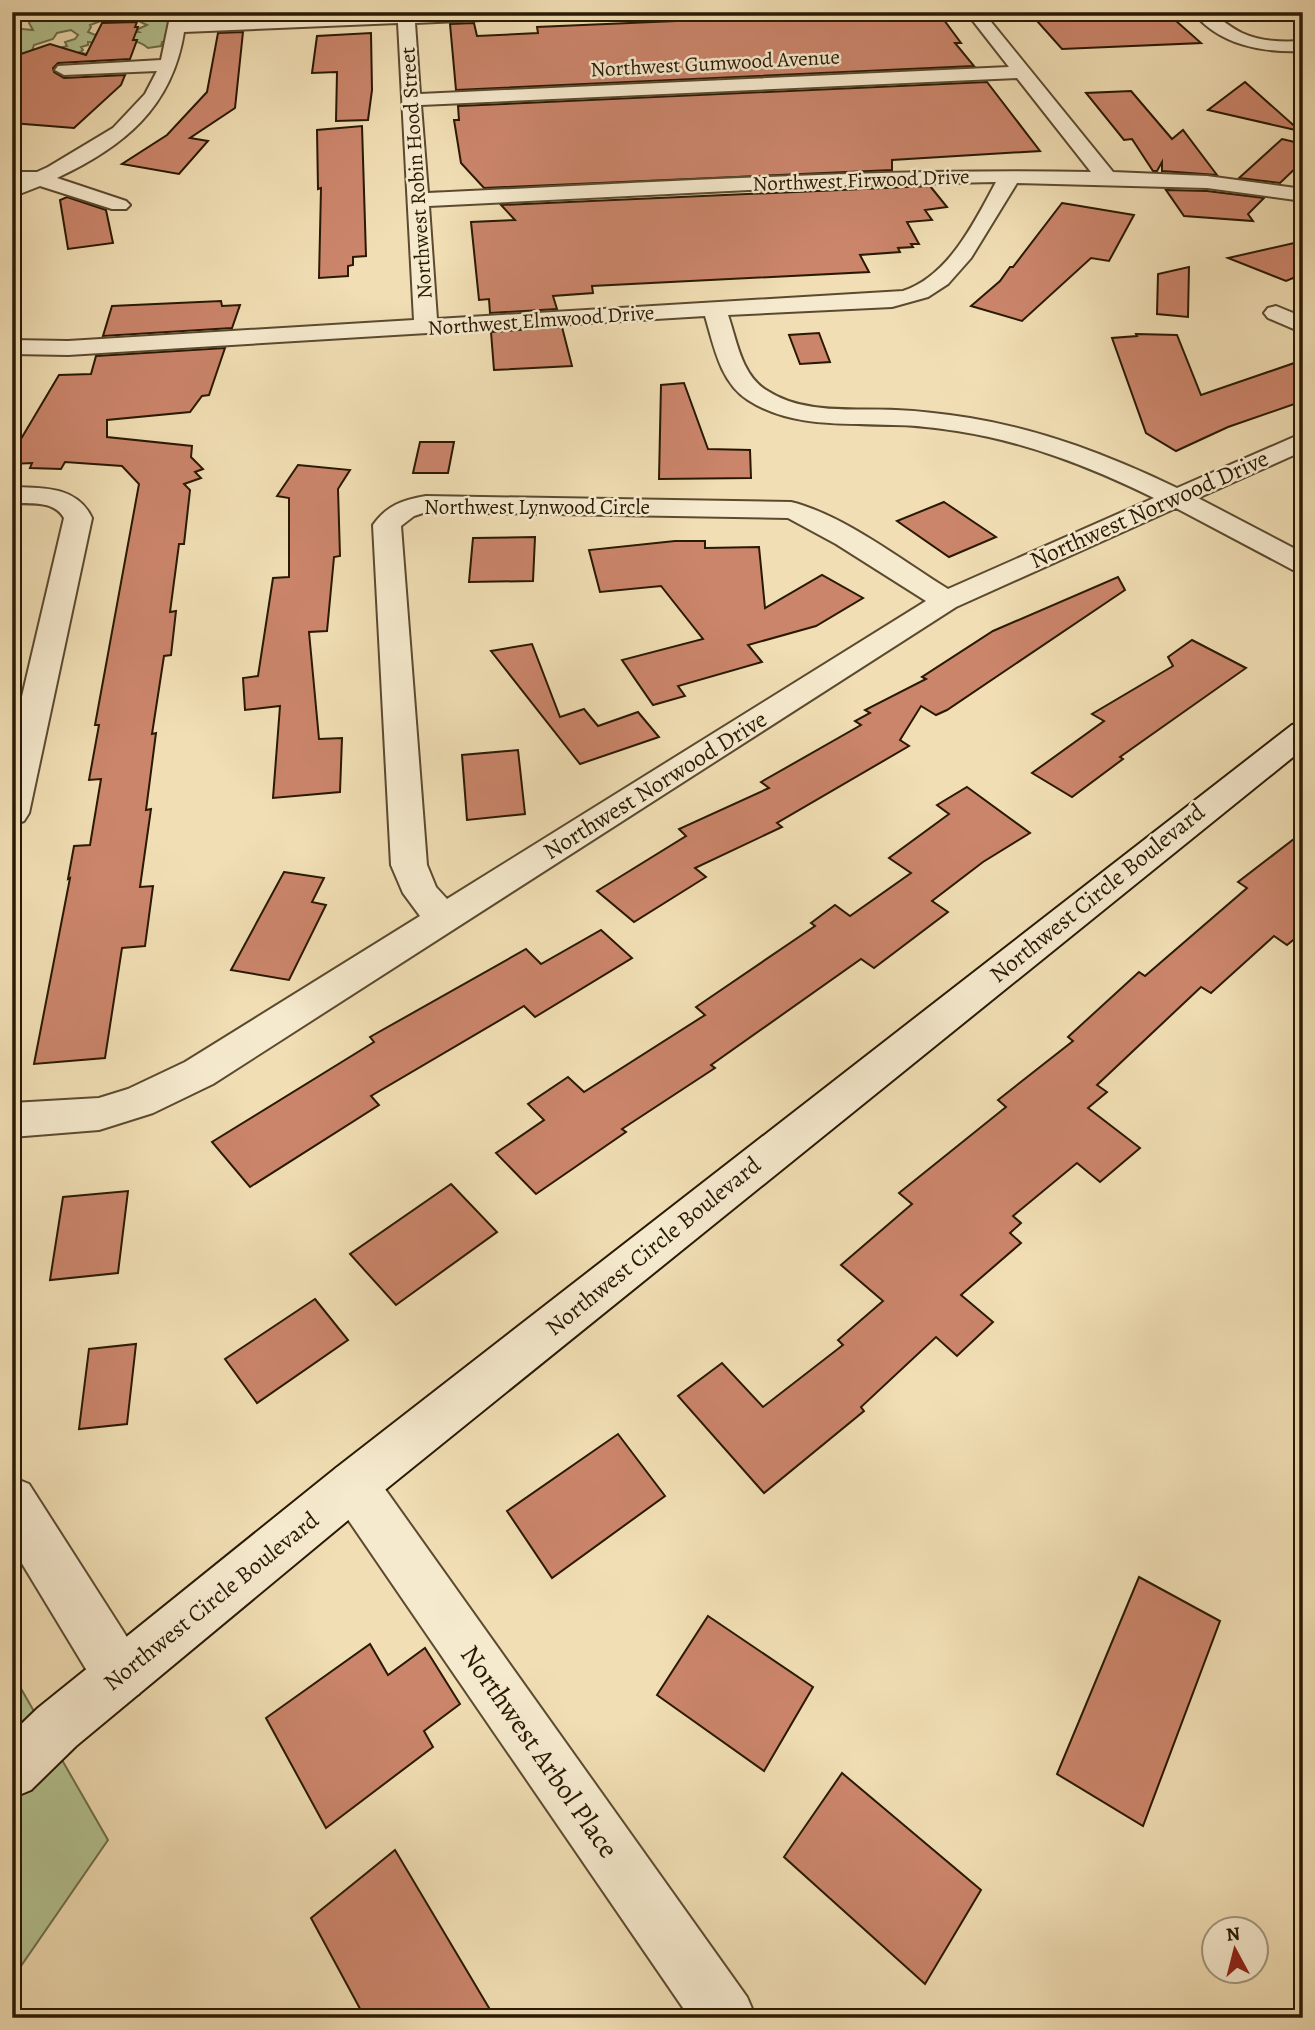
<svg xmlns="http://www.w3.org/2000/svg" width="1315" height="2030" font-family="Alegreya,serif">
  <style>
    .green { fill: #b4c291; stroke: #6e6e4a; stroke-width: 2 }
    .building { fill: #cb856b; stroke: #291903; stroke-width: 2 }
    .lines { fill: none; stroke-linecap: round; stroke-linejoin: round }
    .minor-casing { stroke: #5b4a2f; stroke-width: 4 }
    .secondary-casing { stroke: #291903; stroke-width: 4 }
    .minor { fill: #f6eace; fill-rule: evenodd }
    .secondary { fill: #f6eace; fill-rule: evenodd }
    .labels { text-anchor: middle; stroke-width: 5; stroke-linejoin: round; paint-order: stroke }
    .far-street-label { font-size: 21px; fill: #291903; stroke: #f6eace }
    .street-label { font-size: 24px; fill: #291903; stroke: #f6eace }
    .near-street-label { font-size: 28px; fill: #291903; stroke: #f6eace }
  </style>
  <rect width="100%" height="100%" fill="#f1deb4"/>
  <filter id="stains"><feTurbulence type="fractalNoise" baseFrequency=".00286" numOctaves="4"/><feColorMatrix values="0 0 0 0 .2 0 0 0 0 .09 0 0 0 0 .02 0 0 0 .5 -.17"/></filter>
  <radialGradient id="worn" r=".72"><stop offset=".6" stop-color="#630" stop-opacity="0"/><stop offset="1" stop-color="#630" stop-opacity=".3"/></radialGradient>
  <g class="green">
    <path d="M31,12L105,13L109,18L90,25L91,27L88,32L95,35L101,32H139L136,30L147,25L134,19L142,15L141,12H177L175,18L167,20L171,22V40L162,42L161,46L148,48C132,33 107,46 88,42V45L81,47L83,50L80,52L103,60H85L56,49L67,46L65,42L75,39L78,35L71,30L57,33L53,39L34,45L32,51L12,61V28L33,30L29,23L30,21L48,16H33Z"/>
    <path d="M12,1673L108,1840L12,1979Z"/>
  </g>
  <g class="building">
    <path d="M889,12H938L961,43H955L974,66L456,90L450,24L474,23L477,36L538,33L537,27Z"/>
    <path d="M1029,12H1166L1201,43L1062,49Z"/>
    <path d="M137,22L135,27H138L133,40H137L130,59L58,63L53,68L54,72L64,78L125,75L121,85L74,128L12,123V57L50,44L86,55L102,23Z"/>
    <path d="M243,32L235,108L190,138L208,141L179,174L122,164L167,135L207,92L218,33Z"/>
    <path d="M371,33L372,90L368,120L336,121L337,72L312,73L317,36Z"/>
    <path d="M987,82L1040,151L892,160V170L484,188L461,163L454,120H459L458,106Z"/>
    <path d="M1245,82L1300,131L1208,110Z"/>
    <path d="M1131,91L1172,139L1183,130L1217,175L1162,171V162L1157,171H1153L1132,139L1124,140L1086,93Z"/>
    <path d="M362,126L366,256L353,257V265L348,266V276L319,278L321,188L318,189L317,130Z"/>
    <path d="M1282,139L1303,144V161L1280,183L1239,178Z"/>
    <path d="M930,186L947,207L925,210L932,220L907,222L919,244H911L913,247L898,248L900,252L860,255L869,272L592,286L593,293L553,296L557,309L490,313L489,299L479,300L471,222L515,220L501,205Z"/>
    <path d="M1166,190L1207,191L1264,198L1248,214L1253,221L1184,216Z"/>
    <path d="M67,197L106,210L113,243L68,249L60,200Z"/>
    <path d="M1062,203L1134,215L1109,261L1091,258L1022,321L971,306L1000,281L1010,267H1013Z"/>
    <path d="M1303,241V274L1286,281L1228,258Z"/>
    <path d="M1189,267L1188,317L1157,314L1158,274Z"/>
    <path d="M221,301L222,306L240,305L232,328L103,336L112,306Z"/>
    <path d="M562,327L572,366L494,370L491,332Z"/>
    <path d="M819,333L830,362L800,364L789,335Z"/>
    <path d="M1136,334L1177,335L1201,395L1303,360V401L1228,427L1176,451L1146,433L1112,338L1137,336Z"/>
    <path d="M225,348L209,395L202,396L190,412L107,420V437L192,446L191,457L203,469L195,472L201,478L184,484L190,490L184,544H179L170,612L176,611L171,655L164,656L152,734L156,733L146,810L151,809L140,887L153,886L145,946L122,948L105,1058L34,1064L70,878L68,879L74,846L90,845L101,779L89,780L99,725H95L139,484L122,466L65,462L61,469L30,468L32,463L12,464V454L59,375L91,374L96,356Z"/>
    <path d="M684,383L708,449L750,450L751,478L659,479L661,385Z"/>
    <path d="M420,442H454L448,473H413Z"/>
    <path d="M298,465L350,470L338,489L340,556L334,557L327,631L309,632L319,739L342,738L340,792L273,798L280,706L245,710L243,678L258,676L273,578L289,577V498L277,496Z"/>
    <path d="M944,502L996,537L949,557L897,521Z"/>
    <path d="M535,537L533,581L469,582L473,538Z"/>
    <path d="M675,541H705V548L759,547L765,608L822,575L863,598L816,626L748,645L762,662L678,686L685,696L653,705L622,660L703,639L661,586L600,592L589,550Z"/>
    <path d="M1118,577L1125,590L947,710L936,715L921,706L900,740L909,746L777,823L782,827L695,868L706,877L634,922L597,891L686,836L679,829L769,788L761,782L861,725L855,721L870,713L865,710L926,679L922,677L993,631Z"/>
    <path d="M1192,640L1246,668L1120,757L1123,759L1072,797L1032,773L1104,721L1092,714L1173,666L1168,657Z"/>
    <path d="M532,644L560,717L584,709L598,726L638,712L659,737L580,764L491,651Z"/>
    <path d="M518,750L525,814L467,820L462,755Z"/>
    <path d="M967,787L1030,833L983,862L932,901L948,912L874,968L861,959L711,1065L715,1068L622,1129L626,1132L536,1194L496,1153L544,1120L528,1104L568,1077L584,1092L705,1015L696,1007L815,926L811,923L835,905L850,916L911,873L889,858L949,814L937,805Z"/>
    <path d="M1303,832V932L1287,945L1274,936L1211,993L1201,987L1097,1085L1107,1092L1088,1108L1140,1148L1100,1182L1077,1163L1013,1216L1021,1223L1010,1233L1021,1243L961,1295L993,1322L957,1356L936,1337L861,1407L864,1411L764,1493L678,1396L722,1363L763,1407L843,1345L838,1340L883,1301L841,1265L912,1204L899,1193L1006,1107L998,1100L1073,1041L1068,1037L1139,972L1145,976L1247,888L1238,882Z"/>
    <path d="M284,872L324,878L312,902L326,905L289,980L231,970Z"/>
    <path d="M601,930L632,958L535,1017L524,1006L371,1096L379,1105L250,1187L212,1142L374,1042L370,1037L526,949L541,964Z"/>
    <path d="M451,1184L497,1232L396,1305L350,1254Z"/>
    <path d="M128,1191L118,1273L50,1280L63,1197Z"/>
    <path d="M315,1299L348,1340L257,1403L225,1359Z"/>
    <path d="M136,1344L127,1424L79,1429L89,1349Z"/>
    <path d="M618,1434L665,1496L552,1578L507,1511Z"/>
    <path d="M1139,1577L1220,1621L1143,1826L1057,1774Z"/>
    <path d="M708,1616L813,1687L764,1771L657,1695Z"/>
    <path d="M370,1644L388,1675L425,1648L460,1704L424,1731L433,1747L326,1828L266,1718Z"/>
    <path d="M842,1773L981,1890L925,1984L784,1857Z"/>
    <path d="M395,1850L495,2018H365L311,1918Z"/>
  </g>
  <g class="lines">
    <defs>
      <g id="minor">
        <path d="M171,12H187L186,21L419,12H560L552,17L415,23L420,94L1009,67L966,12H983L1113,172L1207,176L1303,189V201L1207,188L1017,183L971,258L948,284L928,297L892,307L728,315C737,341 741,374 766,390C804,415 852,408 896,410C921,411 945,414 970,418C1043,430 1110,456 1177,488L1303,433V451L1198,498L1303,553V573L1293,570L1176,508L956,607L213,1084L153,1113L99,1130L12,1137V1103L99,1098L128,1089L185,1062L420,916L403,893L391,865L373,525C387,505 403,500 426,496L791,502C844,515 901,560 948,589L1154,498C1091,467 1027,442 957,431C936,428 915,425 893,425C845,423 791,428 748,400C720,382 714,346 705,316L68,355L12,354V340L68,341L414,320L398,23L184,32C172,108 123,147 57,178L126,201L130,205L126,209H112L40,186L12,197V183L20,180L18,176L21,172H37L48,167L113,128L145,94L157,71L64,75L55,70L58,66L161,60ZM1017,78L1091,172C870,168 649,183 428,193L421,105ZM996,182C975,221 949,276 903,291L437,319L429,206L850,185ZM426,512L788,518L836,544L926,601L447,899L436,887L427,865L401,526L414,516Z"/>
        <path d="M1193,12C1219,12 1220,22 1242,33C1262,42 1282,42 1303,41V51C1263,53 1219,45 1193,12Z"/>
        <path d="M1276,306L1303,317V333L1268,318L1264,313L1268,308Z"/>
        <path d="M12,487C43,488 77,486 92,518L29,813L24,821L12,825V739L64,518C54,500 30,504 12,503Z"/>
        <path d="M353,1461L370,1468L747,1997L756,2018H690L336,1502L329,1485L336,1468Z"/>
        <path d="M12,1477L29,1484L139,1656L146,1675L139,1694L120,1701L101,1694L12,1547Z"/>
      </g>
      <path id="secondary" d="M1303,722V749L370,1502L76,1746L31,1790L12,1798V1733L38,1708L336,1468L1292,725Z"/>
    </defs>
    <use href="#minor" class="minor-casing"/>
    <use href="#secondary" class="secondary-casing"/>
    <use href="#minor" class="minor"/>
    <use href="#secondary" class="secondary"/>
  </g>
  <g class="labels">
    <g class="far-street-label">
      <text transform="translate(715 63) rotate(-3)" y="7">Northwest Gumwood Avenue</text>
      <text transform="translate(416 173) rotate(-94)" y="7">Northwest Robin Hood Street</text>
      <text transform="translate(861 180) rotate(-2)" y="7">Northwest Firwood Drive</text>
      <text transform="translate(541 320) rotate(-4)" y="7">Northwest Elmwood Drive</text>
      <text x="537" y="514">Northwest Lynwood Circle</text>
    </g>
    <g class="street-label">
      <text transform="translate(1149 509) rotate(-24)" y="8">Northwest Norwood Drive</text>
      <text transform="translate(655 785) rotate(-32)" y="8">Northwest Norwood Drive</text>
      <text transform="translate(1097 893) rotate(-39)" y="8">Northwest Circle Boulevard</text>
      <text transform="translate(653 1246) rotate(-39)" y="8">Northwest Circle Boulevard</text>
      <text transform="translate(211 1601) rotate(-39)" y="8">Northwest Circle Boulevard</text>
    </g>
    <g class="near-street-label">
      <text transform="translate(540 1751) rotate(55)" y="10">Northwest Arbol Place</text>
    </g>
  </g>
  <rect width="1315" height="2030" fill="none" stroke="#f1deb4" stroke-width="42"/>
  <rect x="14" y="14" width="1287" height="2002" fill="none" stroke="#291903" stroke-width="3.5"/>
  <rect x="21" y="21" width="1273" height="1988" fill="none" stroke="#291903" stroke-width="2"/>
  <g transform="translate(1235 1950) rotate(353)"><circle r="33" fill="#f6eace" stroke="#a4967d" stroke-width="2"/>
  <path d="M0-5L12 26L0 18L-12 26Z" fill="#8f2418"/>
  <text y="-10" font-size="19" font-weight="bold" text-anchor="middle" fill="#291903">N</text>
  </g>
  <rect width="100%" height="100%" filter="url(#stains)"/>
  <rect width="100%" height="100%" fill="url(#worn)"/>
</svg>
